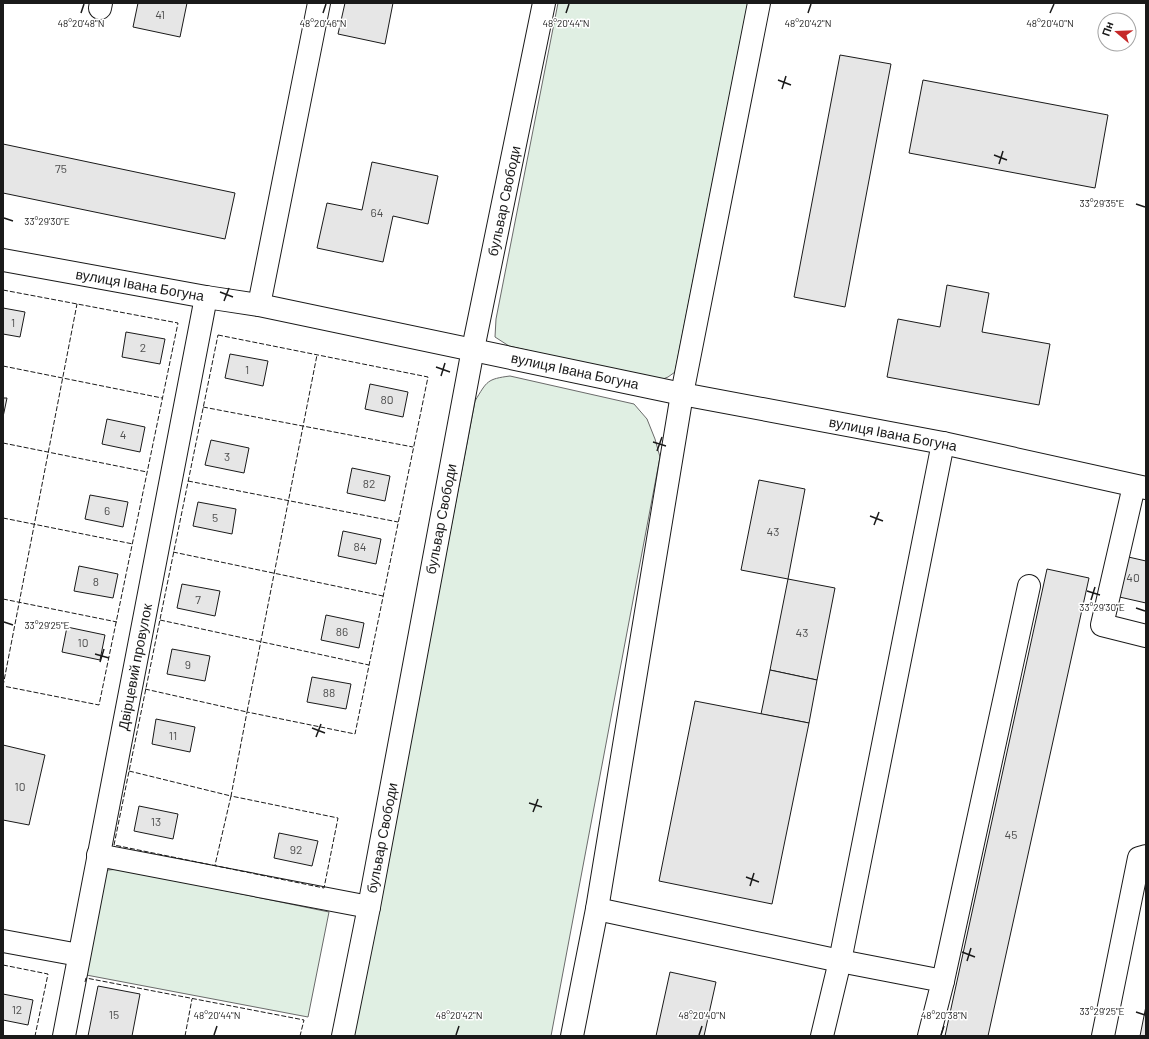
<svg xmlns="http://www.w3.org/2000/svg" width="1149" height="1039" font-family="Barlow,sans-serif">
  <style>
    .green { fill: #e0efe3; stroke: #6a6a6a }
    .building { fill: #e6e6e6; stroke: #1a1a1a }
    .lines { fill: none; stroke-linecap: round; stroke-linejoin: round }
    .minor-casing { stroke: #1a1a1a; stroke-width: 24 }
    .minor { stroke: #fff; stroke-width: 22 }
    .fence { stroke: #1a1a1a; stroke-width: 1; stroke-dasharray: 5 2; stroke-linecap: butt }
    .ticks { fill: none; stroke: #1a1a1a; stroke-width: 1.5 }
    .labels { text-anchor: middle; stroke-width: 3; stroke-linejoin: round; paint-order: stroke }
    .number-label { font-size: 12px; fill: #4d4d4d }
    .street-label { font-size: 14px; fill: #1a1a1a; stroke: #fff }
    .ticks-label { font-size: 10px; text-anchor: middle; fill: #1a1a1a; stroke: #fff; stroke-width: 3; stroke-linejoin: round; paint-order: stroke }
  </style>
  <rect width="100%" height="100%" fill="#fff"/>
  <g class="green">
    <path d="M558,3H748L675,372L668,377L658,381L509,346L495,337L496,319Z"/>
    <path d="M510,376L634,404L647,419L655,439L660,457L551,1036H354L475,401C487,381 487,379 510,376Z"/>
    <path d="M120,869L329,912L308,1017L81,974L98,880L108,870Z"/>
  </g>
  <g class="building">
    <path d="M138,3H187L180,37L133,27Z"/>
    <path d="M345,3H393L385,44L338,34Z"/>
    <path d="M840,55L891,64L845,307L794,297Z"/>
    <path d="M923,80L1108,115L1095,188L909,153Z"/>
    <path d="M3,144L235,193L225,239L3,193Z"/>
    <path d="M372,162L438,176L428,224L393,216L383,262L317,248L327,203L362,210Z"/>
    <path d="M947,285L989,293L982,332L1050,344L1039,405L887,377L898,319L940,327Z"/>
    <path d="M3,308L25,312L20,337L3,334Z"/>
    <path d="M126,332L165,339L160,364L122,357Z"/>
    <path d="M230,354L268,361L263,386L225,378Z"/>
    <path d="M370,384L408,392L403,417L365,409Z"/>
    <path d="M3,398H7L3,417Z"/>
    <path d="M107,419L145,427L140,452L102,444Z"/>
    <path d="M211,440L249,448L244,473L205,465Z"/>
    <path d="M352,468L390,476L385,501L347,493Z"/>
    <path d="M759,480L805,489L788,579L741,570Z"/>
    <path d="M90,495L128,502L123,527L85,519Z"/>
    <path d="M198,502L236,509L232,534L193,526Z"/>
    <path d="M343,531L381,539L376,564L338,556Z"/>
    <path d="M1124,556L1146,561V603L1115,596Z"/>
    <path d="M79,566L118,574L113,598L74,591Z"/>
    <path d="M1047,569L1089,578L988,1036H945Z"/>
    <path d="M788,579L835,588L817,680L770,670Z"/>
    <path d="M182,584L220,591L215,616L177,608Z"/>
    <path d="M326,615L364,623L359,648L321,640Z"/>
    <path d="M67,627L105,635L100,660L62,652Z"/>
    <path d="M172,649L210,656L205,681L167,674Z"/>
    <path d="M770,670L817,680L809,723L761,714Z"/>
    <path d="M312,677L351,684L346,709L307,702Z"/>
    <path d="M695,701L809,723L772,904L659,881Z"/>
    <path d="M156,719L195,727L190,752L152,744Z"/>
    <path d="M3,745L45,755L29,825L3,820Z"/>
    <path d="M139,806L178,814L173,839L134,831Z"/>
    <path d="M279,833L318,841L312,866L274,858Z"/>
    <path d="M670,972L716,982L704,1036H656Z"/>
    <path d="M98,986L140,994L132,1036H88Z"/>
    <path d="M3,994L33,1000L28,1025L3,1020Z"/>
    <path d="M1146,1006V1036H1140Z"/>
  </g>
  <g class="lines">
    <defs>
      <g id="minor">
        <path d="M100,8L101,3"/>
        <path d="M3,260L206,297L259,305L682,394L943,443L1146,488"/>
        <path d="M259,305L319,3"/>
        <path d="M1134,486L1102,625L1146,636"/>
        <path d="M98,855L369,907"/>
        <path d="M597,909L840,961L943,981L929,1036"/>
        <path d="M3,941L79,955"/>
        <path d="M943,981L1029,586"/>
        <path d="M64,1036L206,297"/>
        <path d="M343,1036L369,907L473,349L544,3"/>
        <path d="M572,1036L597,909L682,394L759,3"/>
        <path d="M822,1036L840,961L943,443"/>
        <path d="M1103,1036L1139,858L1146,856"/>
      </g>
    </defs>
    <use href="#minor" class="minor-casing"/>
    <use href="#minor" class="minor"/>
    <g class="fence">
      <path d="M3,290L178,323L99,705L3,686"/>
      <path d="M218,335L428,377L355,734L247,712L231,796L338,818L324,888L114,845Z"/>
      <path d="M3,366L162,398"/>
      <path d="M203,407L413,447"/>
      <path d="M3,443L147,472"/>
      <path d="M188,481L398,522"/>
      <path d="M3,518L133,544"/>
      <path d="M173,552L383,596"/>
      <path d="M3,599L117,622"/>
      <path d="M160,620L369,665"/>
      <path d="M3,686L77,304"/>
      <path d="M145,689L247,712L317,355"/>
      <path d="M129,771L231,796L215,865"/>
      <path d="M3,965L48,974L35,1036"/>
      <path d="M85,982L86,978L304,1020L300,1036"/>
      <path d="M185,1036L192,999"/>
    </g>
  </g>
  <path class="ticks" d="M81,13L84,4M323,13L326,4M566,13L569,4M808,13L811,4M1050,13L1054,4M778,80L791,85M782,89L786,76M994,155L1007,160M999,164L1003,151M1136,204L1145,207M4,218L13,221M220,292L233,297M224,301L229,288M436,367L450,372M441,376L445,363M653,442L666,446M657,451L662,437M870,516L883,521M874,525L879,512M1087,591L1100,595M1091,600L1095,587M1136,608L1145,611M4,622L13,625M95,654L109,658M100,662L104,649M312,728L325,733M316,737L321,724M529,803L542,807M533,812L538,799M746,877L759,882M750,886L754,873M962,952L975,957M967,961L971,948M1136,1012L1145,1015M214,1035L217,1026M456,1035L459,1026M699,1035L702,1026M941,1035L944,1026"/>
  <g class="labels">
    <g class="number-label">
      <text x="160" y="19">41</text>
      <text x="61" y="173">75</text>
      <text x="377" y="217">64</text>
      <text x="13" y="327">1</text>
      <text x="143" y="352">2</text>
      <text x="247" y="374">1</text>
      <text x="387" y="404">80</text>
      <text x="123" y="439">4</text>
      <text x="227" y="461">3</text>
      <text x="369" y="488">82</text>
      <text x="107" y="515">6</text>
      <text x="215" y="522">5</text>
      <text x="773" y="536">43</text>
      <text x="360" y="551">84</text>
      <text x="1133" y="582">40</text>
      <text x="96" y="586">8</text>
      <text x="198" y="604">7</text>
      <text x="342" y="636">86</text>
      <text x="802" y="637">43</text>
      <text x="83" y="647">10</text>
      <text x="188" y="669">9</text>
      <text x="329" y="697">88</text>
      <text x="173" y="740">11</text>
      <text x="20" y="791">10</text>
      <text x="156" y="826">13</text>
      <text x="1011" y="839">45</text>
      <text x="296" y="854">92</text>
      <text x="17" y="1014">12</text>
      <text x="114" y="1019">15</text>
    </g>
    <g class="street-label">
      <text transform="translate(504 201) rotate(-78)" y="5">бульвар Свободи</text>
      <text transform="translate(140 285) rotate(10)" y="5">вулиця Івана Богуна</text>
      <text transform="translate(575 371) rotate(12)" y="5">вулиця Івана Богуна</text>
      <text transform="translate(893 434) rotate(11)" y="5">вулиця Івана Богуна</text>
      <text transform="translate(441 519) rotate(-79)" y="5">бульвар Свободи</text>
      <text transform="translate(135 667) rotate(-79)" y="5">Двірцевий провулок</text>
      <text transform="translate(382 838) rotate(-79)" y="5">бульвар Свободи</text>
    </g>
  </g>
  <g class="ticks-label">
    <text x="81" y="27">48°20'48"N</text>
    <text x="323" y="27">48°20'46"N</text>
    <text x="566" y="27">48°20'44"N</text>
    <text x="808" y="27">48°20'42"N</text>
    <text x="1050" y="27">48°20'40"N</text>
    <text x="1102" y="207">33°29'35"E</text>
    <text x="47" y="225">33°29'30"E</text>
    <text x="1102" y="611">33°29'30"E</text>
    <text x="47" y="629">33°29'25"E</text>
    <text x="1102" y="1015">33°29'25"E</text>
    <text x="217" y="1019">48°20'44"N</text>
    <text x="459" y="1019">48°20'42"N</text>
    <text x="702" y="1019">48°20'40"N</text>
    <text x="944" y="1019">48°20'38"N</text>
  </g>
  <rect width="1149" height="1039" fill="none" stroke="#1a1a1a" stroke-width="8"/>
  <g transform="translate(1117 32) rotate(289)"><circle r="19" fill="#ffffff" stroke="#a3a3a3"/>
  <path d="M0-3L7 15L0 10L-7 15Z" fill="#c62828"/>
  <text y="-6" font-size="11" font-weight="bold" text-anchor="middle" fill="#1a1a1a">Пн</text>
  </g>
</svg>
